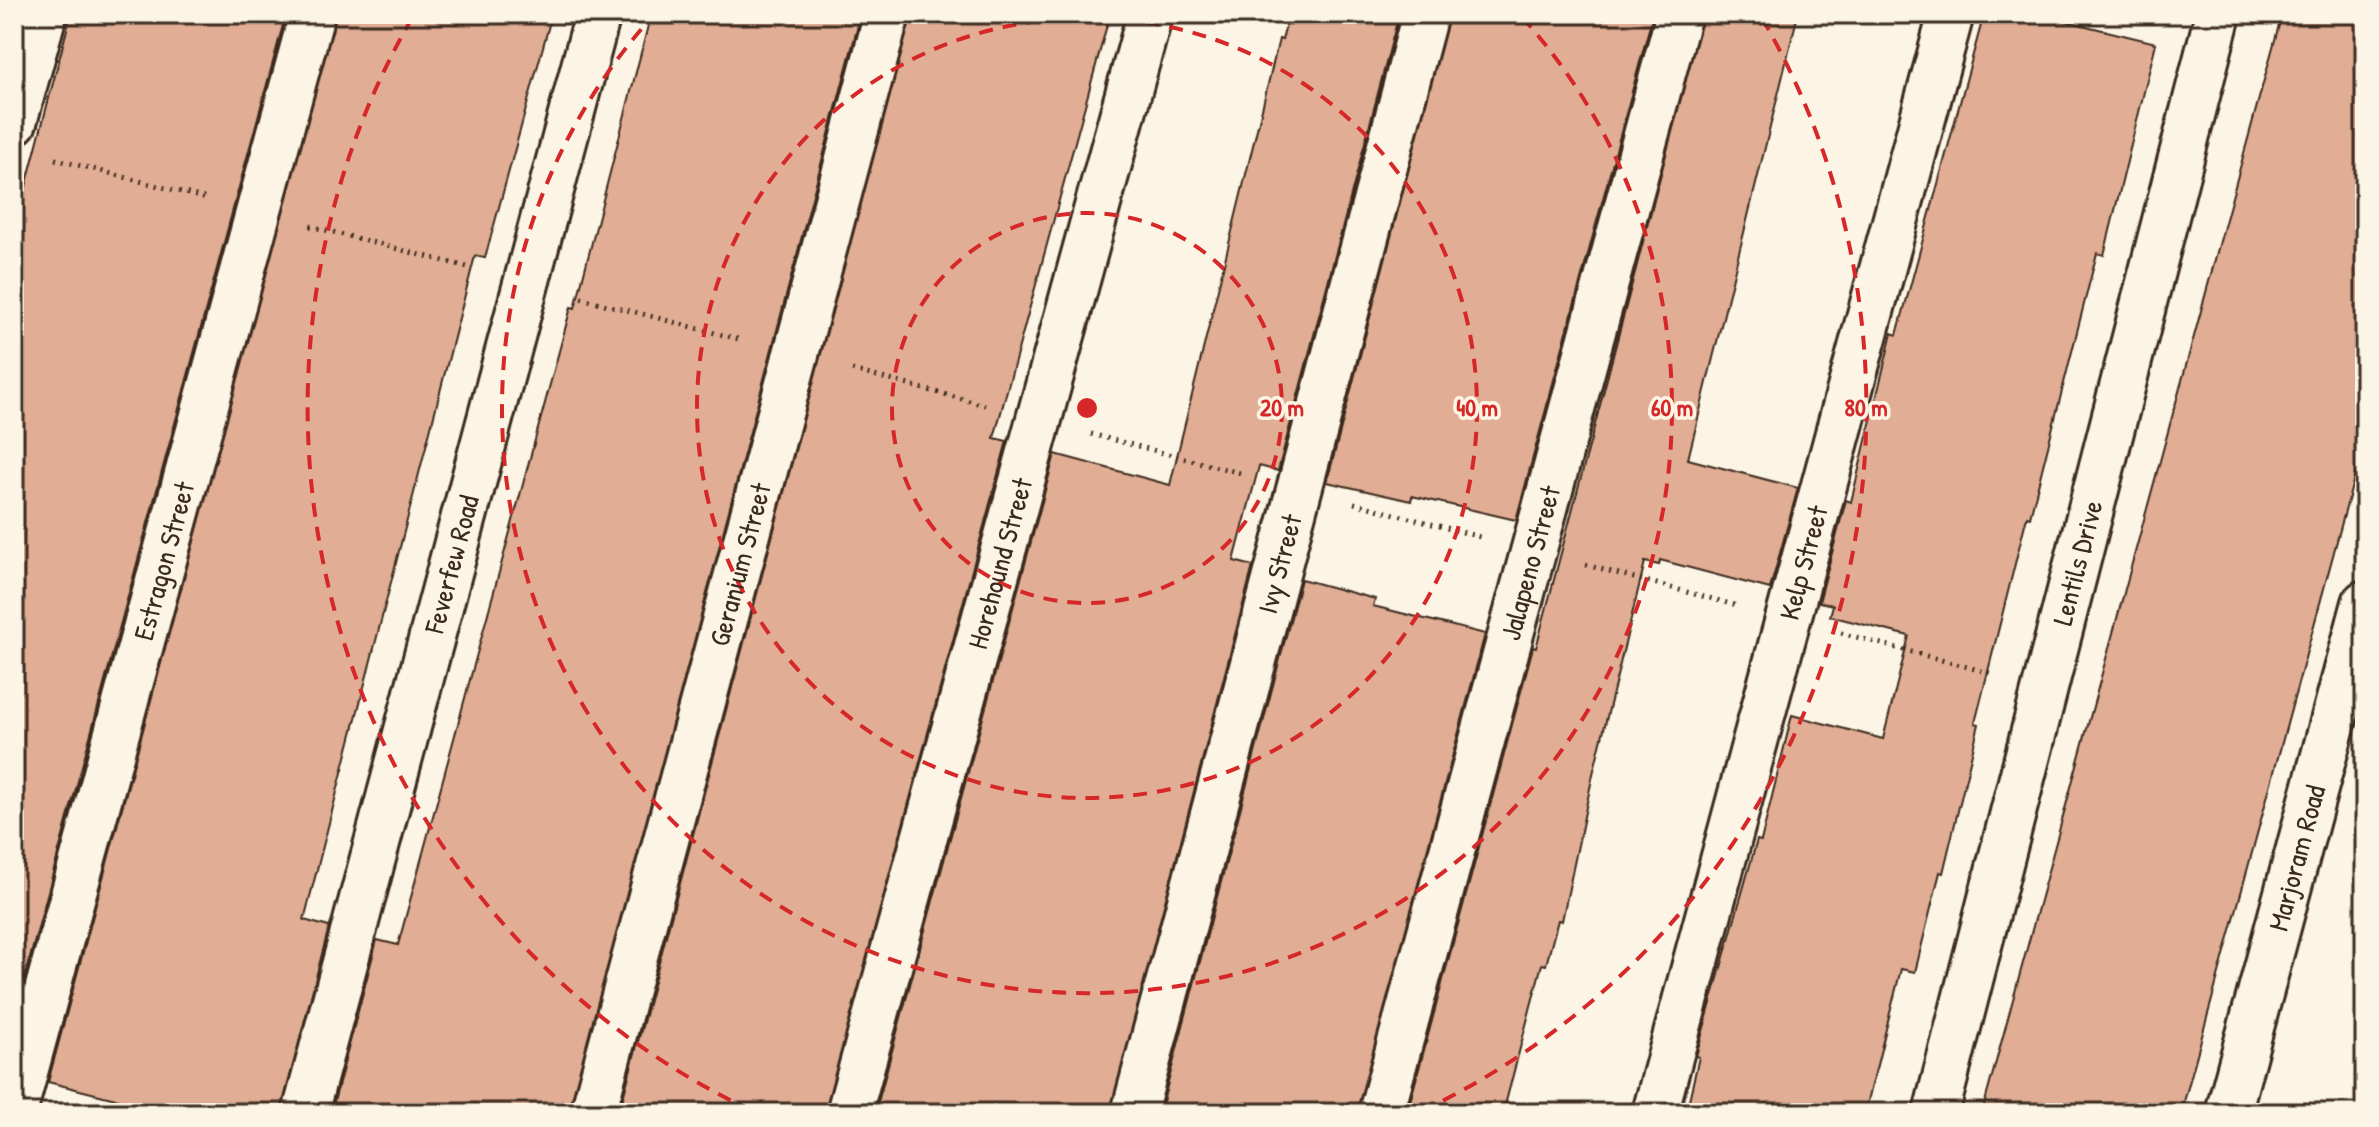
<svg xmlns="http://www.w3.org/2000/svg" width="2379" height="1127" font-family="'Patrick Hand',sans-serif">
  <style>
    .building { fill: #e1ad95; stroke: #3b2a1e; stroke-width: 2 }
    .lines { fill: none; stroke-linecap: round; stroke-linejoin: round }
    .street-casing { stroke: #3b2a1e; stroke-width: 50 }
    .path { stroke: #3b2a1e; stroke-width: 5; stroke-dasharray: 2 6; stroke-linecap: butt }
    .street { stroke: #fcf5e5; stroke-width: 44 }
    .ring { fill: none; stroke: #d62828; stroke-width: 4; stroke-dasharray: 14 10 }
    .labels { text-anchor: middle; stroke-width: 7; stroke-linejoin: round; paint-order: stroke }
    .street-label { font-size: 28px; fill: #3b2a1e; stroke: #fcf5e5 }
    .centre { fill: #d62828; stroke: #fcf5e5; stroke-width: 4 }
    .ring-label { font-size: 24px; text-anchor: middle; font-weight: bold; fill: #d62828; stroke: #fcf5e5; stroke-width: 7; stroke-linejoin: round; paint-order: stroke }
  </style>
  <rect width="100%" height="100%" fill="#fcf5e5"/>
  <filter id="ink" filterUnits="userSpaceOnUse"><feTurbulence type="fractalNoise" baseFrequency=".0125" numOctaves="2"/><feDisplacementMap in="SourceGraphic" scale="16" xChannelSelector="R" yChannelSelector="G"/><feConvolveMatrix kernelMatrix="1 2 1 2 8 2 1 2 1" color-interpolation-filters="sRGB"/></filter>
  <g filter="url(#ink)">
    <g class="building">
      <path d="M71,14H286L14,1017V232Z"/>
      <path d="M336,14H552L485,258L475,256L304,920L329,927L281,1113H171L48,1082Z"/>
      <path d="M651,14H861L569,1113H331L377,940L398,945L571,307L575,308Z"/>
      <path d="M911,14H1110L994,438L1007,441L825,1113H619Z"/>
      <path d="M1289,14H1399L1278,471L1259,466L1234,561L1253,566L1110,1113H875L1055,454L1170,485L1279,39L1282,40Z"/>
      <path d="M1449,14H1653L1516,520L1412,496L1411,501L1327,482Z"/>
      <path d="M1703,14H1798L1688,459L1798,488L1770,589L1660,560L1659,565L1645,562L1593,774L1562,921L1558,920L1546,965L1542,964L1503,1113H1407L1533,647L1536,648Z"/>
      <path d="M1984,14H2037L2156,43L2104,255L2097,253L2030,517L2027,516L1975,723L1979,724L1943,873L1940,872L1915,972L1901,969L1865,1113H1686L1699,1057L1696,1056L1757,840L1761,841L1792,715L1883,739L1909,636L1830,616L1833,605L1819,602L1846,500L1851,502L1892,333L1897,335Z"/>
      <path d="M2282,14H2365V438L2244,882L2181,1113H1982Z"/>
      <path d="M1301,579L1375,599L1373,606L1485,634L1357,1113H1160Z"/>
    </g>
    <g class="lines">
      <defs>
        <g id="street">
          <path d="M14,122L44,14"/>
          <path id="s1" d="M15,1109L312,14"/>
          <path id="s2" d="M305,1113L598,14"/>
          <path id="s3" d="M593,1113L887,14"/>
          <path id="s4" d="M849,1113L1150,14"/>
          <path id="s5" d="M1134,1113L1425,14"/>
          <path id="s6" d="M1381,1113L1679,14"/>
          <path id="s7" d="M1655,1113L1951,14"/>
          <path id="s8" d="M1936,1113L2218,14"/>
          <path id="s9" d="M2228,1113L2365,603"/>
        </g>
      </defs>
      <use href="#street" class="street-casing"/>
      <g class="path">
        <path d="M55,159L204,198"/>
        <path d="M310,226L471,268"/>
        <path d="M581,298L742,340"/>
        <path d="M852,370L985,405"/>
        <path d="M1091,434L1244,474"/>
        <path d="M1354,503L1480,537"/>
        <path d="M1586,565L1735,605"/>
        <path d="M1841,633L1990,673"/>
      </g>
      <use href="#street" class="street"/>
    </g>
  </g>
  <g class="ring">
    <circle cx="1087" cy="408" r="195"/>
    <circle cx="1087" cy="408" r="390"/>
    <path d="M1522 17A585 585 0 1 1 652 17"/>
    <path d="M752 1111A779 779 0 0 1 412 18M1762 18A779 779 0 0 1 1422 1111"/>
  </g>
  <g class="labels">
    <g class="street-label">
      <text dy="10" stroke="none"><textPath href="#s1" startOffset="568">Estragon Street</textPath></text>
      <text dy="10" stroke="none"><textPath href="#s3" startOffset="568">Geranium Street</textPath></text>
      <text dy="10" stroke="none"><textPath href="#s4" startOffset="570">Horehound Street</textPath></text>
      <text dy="10" stroke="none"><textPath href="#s5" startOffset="568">Ivy Street</textPath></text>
      <text dy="10" stroke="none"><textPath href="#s6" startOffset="570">Jalapeno Street</textPath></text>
      <text dy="10" stroke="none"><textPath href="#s7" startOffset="570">Kelp Street</textPath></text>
      <text dy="10" stroke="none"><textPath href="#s2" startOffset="568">Feverfew Road</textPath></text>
      <text dy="10" stroke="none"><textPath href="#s8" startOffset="568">Lentils Drive</textPath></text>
      <text dy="10" stroke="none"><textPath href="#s9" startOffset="264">Marjoram Road</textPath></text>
    </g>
  </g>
  <circle cx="1087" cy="408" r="12" class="centre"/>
  <g class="ring-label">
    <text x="1282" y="416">20 m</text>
    <text x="1477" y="416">40 m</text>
    <text x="1672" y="416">60 m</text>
    <text x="1866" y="416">80 m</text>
  </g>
  <rect width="2379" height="1127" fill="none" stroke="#fcf5e5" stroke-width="48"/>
  <rect x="24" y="24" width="2331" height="1079" fill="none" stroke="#3b2a1e" stroke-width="3" filter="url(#ink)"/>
</svg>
